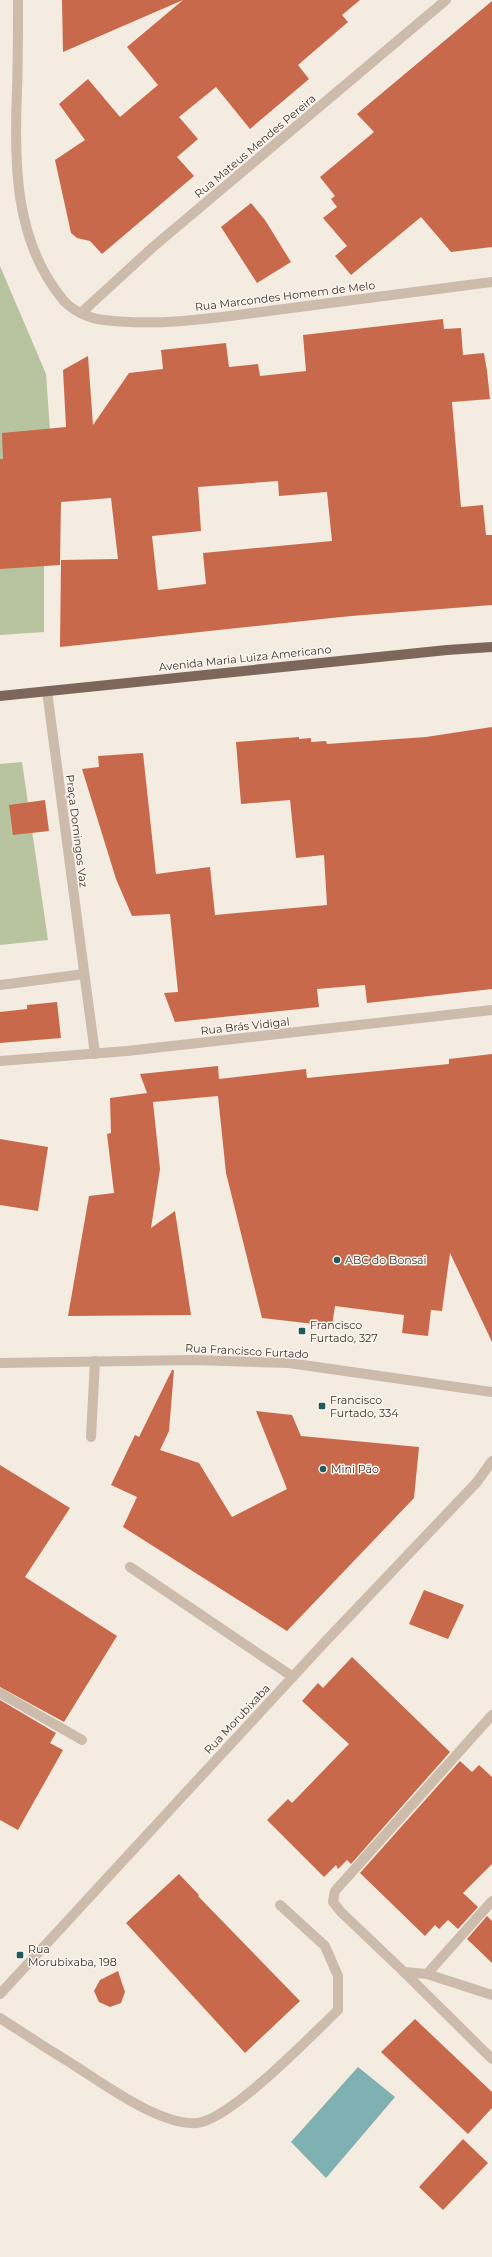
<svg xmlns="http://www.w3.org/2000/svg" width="492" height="2257" font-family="Montserrat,sans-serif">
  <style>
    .green { fill: #b8c4a0 }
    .water { fill: #7fb0b2 }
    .building { fill: #c8694b; fill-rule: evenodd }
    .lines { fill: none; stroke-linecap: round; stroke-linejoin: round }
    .minor { stroke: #cdbbac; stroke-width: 10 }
    .major { stroke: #7d675c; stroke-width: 10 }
    .poi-dot { fill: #1f5a5e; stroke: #fbf5ee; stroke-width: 1.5 }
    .labels { text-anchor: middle; stroke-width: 3; stroke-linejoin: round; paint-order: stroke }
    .street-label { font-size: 11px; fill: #3b302b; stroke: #fbf5ee }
    .poi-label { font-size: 11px; fill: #3b302b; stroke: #fbf5ee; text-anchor: start }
  </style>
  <rect width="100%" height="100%" fill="#f4ebe1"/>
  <g class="green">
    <path d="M0,266L46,374L54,487L44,488V632L0,635Z"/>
    <path d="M22,762L48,940L0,945V764Z"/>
  </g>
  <path class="water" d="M358,2067L395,2097L326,2178L291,2142Z"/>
  <g class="building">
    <path d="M62,0H183L63,52Z"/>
    <path d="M183,0H360L342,15L348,22L298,65L309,79L250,129L216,87L179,117L198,139L177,157L194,176L102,254L90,241L77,238L71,233L55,160L85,140L59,104L88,79L120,117L158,85L127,47Z"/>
    <path d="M492,1V247L451,252L421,217L351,275L335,256L347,246L323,218L337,207L331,199L335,196L320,177L374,132L357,114Z"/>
    <path d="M251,203L265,220L291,262L257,283L221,227Z"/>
    <path d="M443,319L444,329L461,328L463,355L484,353L487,371L490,399L452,402L461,507L483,505L486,535H492V605L351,616L60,647L61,560L118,559L111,498L61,502L60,565L0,569V459H3L2,433L66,427L63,370L88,356L93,425L129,373L163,369L161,350L226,343L229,367L258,364L260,376L306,371L303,335ZM278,481L279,496L327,492L332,541L203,553L206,584L158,590L152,536L201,531L198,487Z"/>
    <path d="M492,727V989L367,1003L365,985L317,989L319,1007L175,1022L164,993L178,992L170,914L132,916L116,879L82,769L99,767L98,756L143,753L156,874L210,867L215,915L327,905L324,855L296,858L290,800L241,804L236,742L299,737V739L311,738V742L326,741L327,744L426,737Z"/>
    <path d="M45,800L49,831L13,835L9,805Z"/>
    <path d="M57,1002L61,1038L0,1043V1012L27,1009V1005Z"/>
    <path d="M492,1054V1342L450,1253L442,1311L431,1310L428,1336L402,1333L404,1315L335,1306L332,1326L262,1318L226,1173L218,1096L153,1102L160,1169L151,1228L175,1211L191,1315L68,1316L89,1196L114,1193L107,1134L111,1133L110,1098L147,1093L140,1074L218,1066L219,1079L306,1069L307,1078L449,1064V1059Z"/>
    <path d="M0,1139L48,1147L38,1211L0,1205Z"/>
    <path d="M172,1370H174L169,1431L160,1450L199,1463L232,1517L287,1489L256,1411L292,1415L301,1436L419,1447L414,1498L287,1631L123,1527L137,1497L111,1485L135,1435L139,1437Z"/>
    <path d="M0,1465L70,1508L25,1577L117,1636L64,1722L0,1687Z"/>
    <path d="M424,1590L464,1605L448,1639L409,1624Z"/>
    <path d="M352,1657L450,1752L351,1864L347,1860L338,1869L336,1865L324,1877L267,1820L288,1799L292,1803L349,1744L302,1701L318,1683L323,1688Z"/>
    <path d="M0,1700L56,1733L50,1743L63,1750L18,1830L0,1820Z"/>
    <path d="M460,1761L472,1772L479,1765L492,1777V1864L463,1893L478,1907L458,1929L448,1920L439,1929L435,1925L425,1936L360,1873Z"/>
    <path d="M179,1874L199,1895L198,1896L300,2001L245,2053L126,1923Z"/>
    <path d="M487,1916L492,1921V1963L467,1939Z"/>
    <path d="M118,1971L125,1992L121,2003L110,2007L99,2002L94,1991L100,1980Z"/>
    <path d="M415,2019L492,2092V2108L468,2134L381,2052Z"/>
    <path d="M463,2139L488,2163L443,2210L419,2187Z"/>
  </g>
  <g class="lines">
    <g class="minor">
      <path d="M18,0C18,30 18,60 17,90C14,162 14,242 64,301C73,311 91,319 104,320C161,327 220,317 276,310C348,301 420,292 492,282"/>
      <path d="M81,313L153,247L446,0"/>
      <path d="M47,691L95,1054"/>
      <path d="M0,985L84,974"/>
      <path d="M0,1061L127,1051L492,1010"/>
      <path d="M0,1363L194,1360L289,1363L492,1392"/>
      <path d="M91,1437L95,1361"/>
      <path d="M130,1567L293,1677"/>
      <path d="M0,1693L82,1740"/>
      <path d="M492,1715L335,1891L333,1902L341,1912L404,1972L427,1974L492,1995"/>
      <path d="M404,1972L492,2059"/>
      <path d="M427,1974L492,1901"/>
      <path d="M0,1994L323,1644L477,1482L492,1461"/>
      <path d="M0,2018C26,2035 51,2051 77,2067C106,2086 162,2126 197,2123C230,2120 311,2036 338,2010V1976L325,1946L280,1905"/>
    </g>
    <path class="major" d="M0,696L447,650L492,647"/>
  </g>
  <g class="poi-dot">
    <circle cx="337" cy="1260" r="4"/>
    <rect x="298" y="1327" width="8" height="8" rx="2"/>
    <rect x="318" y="1402" width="8" height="8" rx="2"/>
    <circle cx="323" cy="1469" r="4"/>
    <rect x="16" y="1951" width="8" height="8" rx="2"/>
  </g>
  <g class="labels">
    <g class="street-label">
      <text transform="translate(255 146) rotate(-40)" y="4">Rua Mateus Mendes Pereira</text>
      <text transform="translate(285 296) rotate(-7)" y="4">Rua Marcondes Homem de Melo</text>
      <text transform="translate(245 658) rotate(-6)" y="4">Avenida Maria Luiza Americano</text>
      <text transform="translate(77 831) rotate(83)" y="4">Praça Domingos Vaz</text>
      <text transform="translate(245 1026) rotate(-6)" y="4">Rua Brás Vidigal</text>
      <text transform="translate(247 1351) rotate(3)" y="4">Rua Francisco Furtado</text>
      <text transform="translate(237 1719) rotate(-47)" y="4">Rua Morubixaba</text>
    </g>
    <g class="poi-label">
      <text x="345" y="1264">ABC do Bonsai</text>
      <text x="310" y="1329">Francisco<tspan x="310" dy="13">Furtado, 327</tspan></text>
      <text x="330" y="1404">Francisco<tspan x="330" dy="13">Furtado, 334</tspan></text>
      <text x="331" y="1473">Mini Pão</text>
      <text x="28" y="1953">Rua<tspan x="28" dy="13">Morubixaba, 198</tspan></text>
    </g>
  </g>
</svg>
